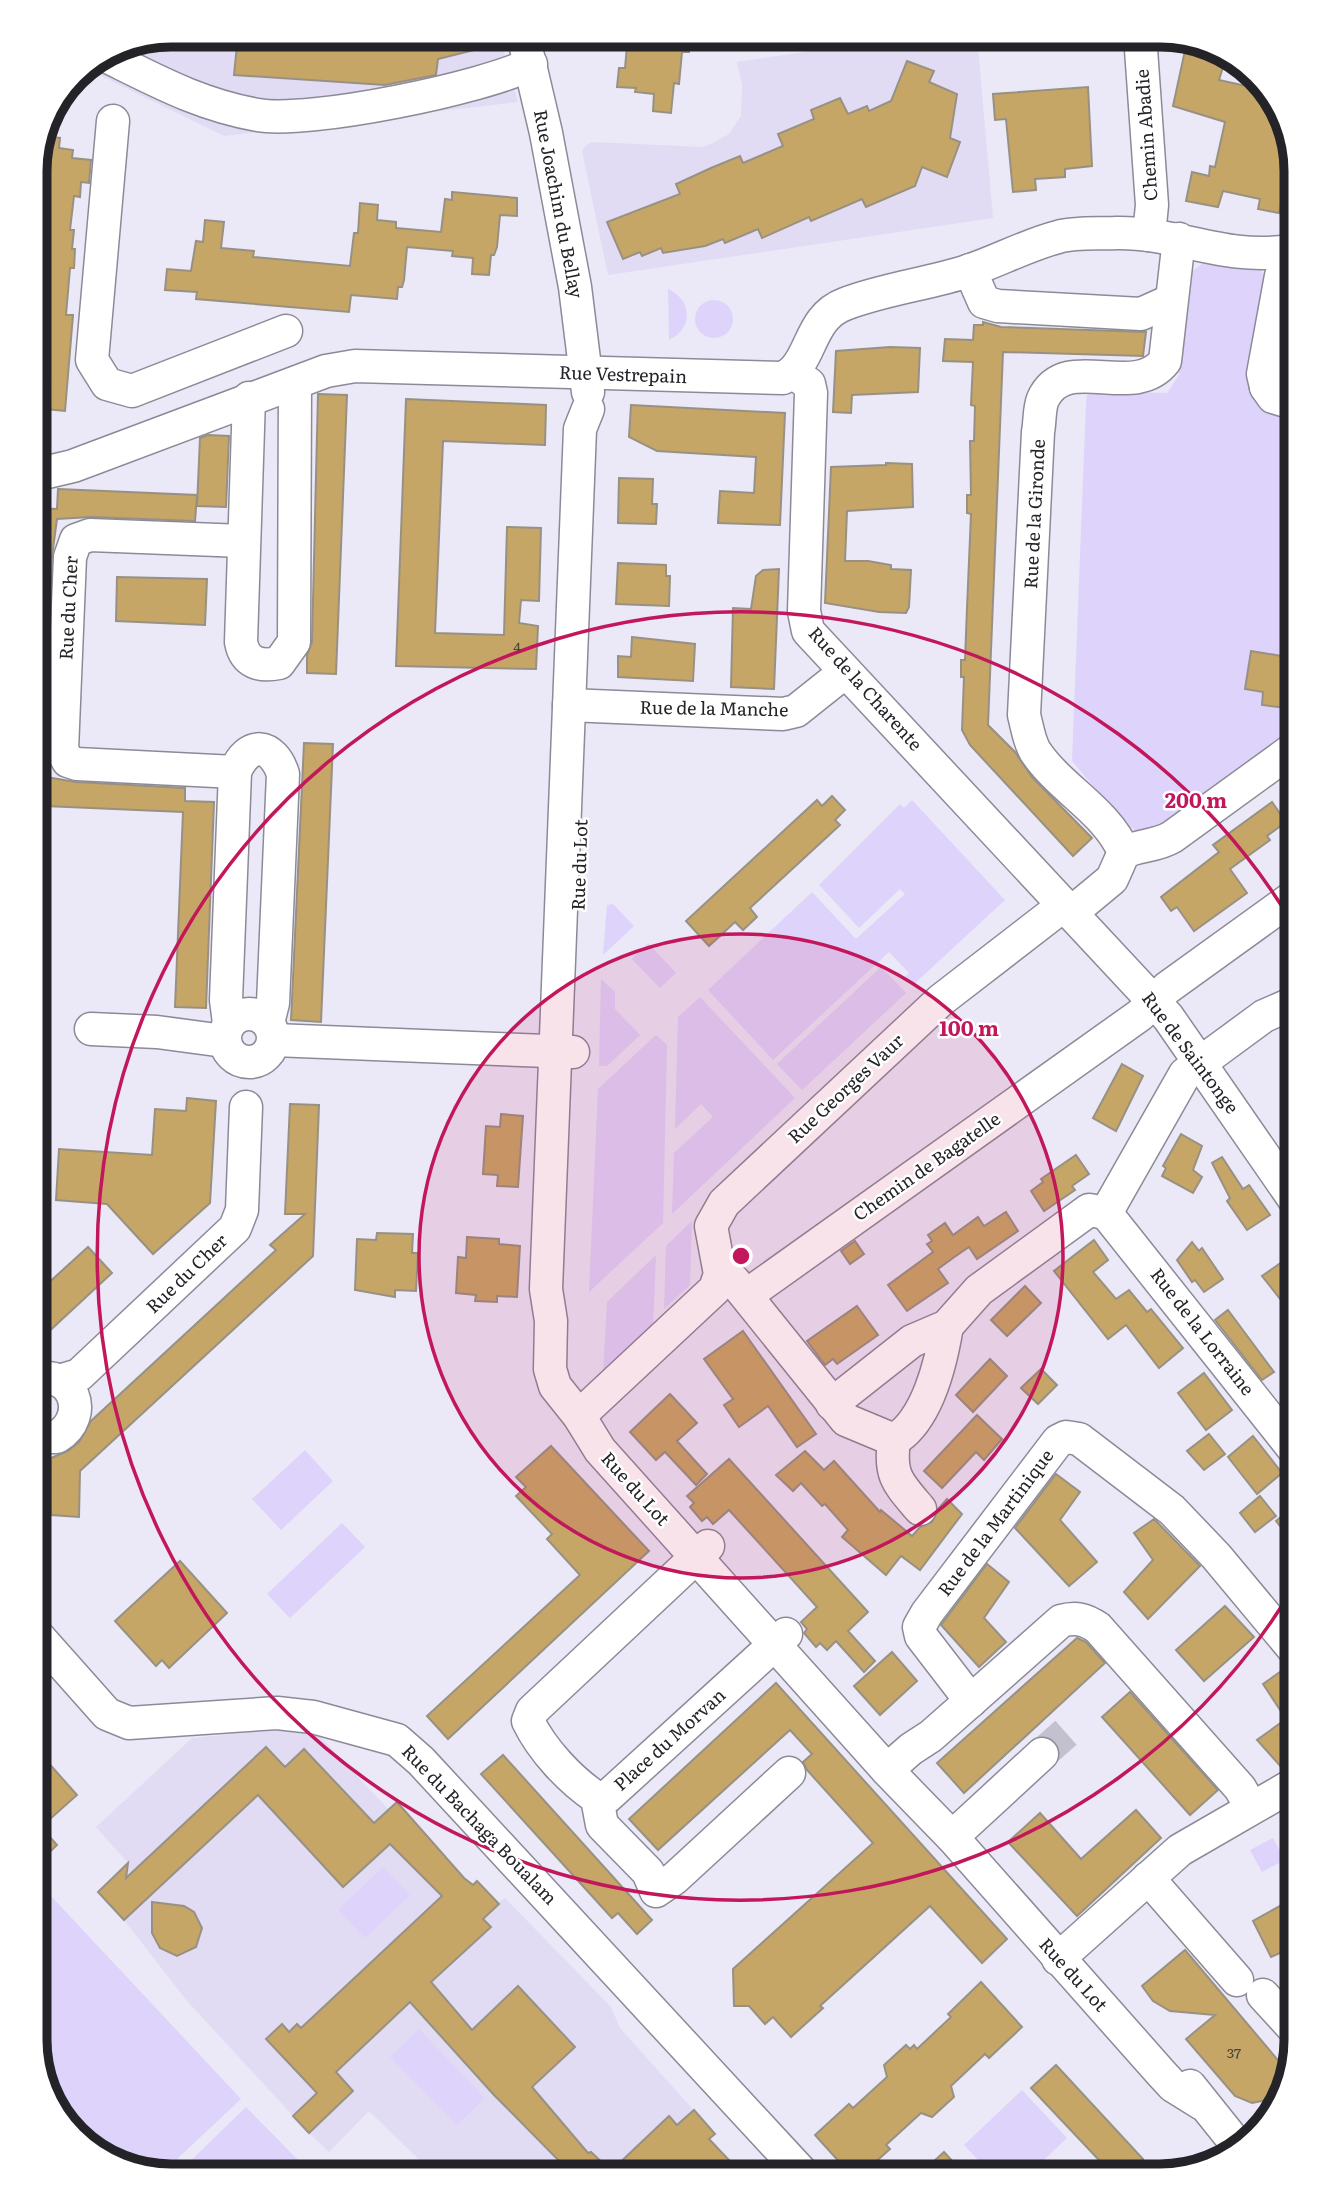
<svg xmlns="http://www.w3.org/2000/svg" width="1331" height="2211" font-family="Literata,serif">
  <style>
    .built { fill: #e1dcf3 }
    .green { fill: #ded4fb }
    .building { fill: #c6a667; stroke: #989183; stroke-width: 2 }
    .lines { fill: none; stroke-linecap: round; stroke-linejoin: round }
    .minor-tunnel { stroke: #c3c1ce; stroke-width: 32; stroke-dasharray: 32 16; stroke-linecap: butt }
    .minor-casing { stroke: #8d8a98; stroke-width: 35 }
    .minor { stroke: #fff; stroke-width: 32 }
    .ring { fill: none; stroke: #c2185b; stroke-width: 3.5 }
    .labels { text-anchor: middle; stroke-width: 5; stroke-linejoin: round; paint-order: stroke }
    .number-label { font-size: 14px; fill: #4c4438 }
    .street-label { font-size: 18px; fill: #242328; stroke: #fff }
    .rim { fill: none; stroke: #242328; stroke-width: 9 }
    .centre { fill: #c2185b; stroke: #fff; stroke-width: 3.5 }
    .ring-label { font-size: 21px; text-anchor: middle; font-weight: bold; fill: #c2185b; stroke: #fff; stroke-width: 5; stroke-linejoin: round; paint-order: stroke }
  </style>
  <rect width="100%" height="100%" fill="#ebe8f7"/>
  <g class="built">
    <path d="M171,35H499L518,102L224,136L85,68L119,45Z"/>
    <path d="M919,35H977L993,218L608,275L582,151L586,145L592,142L702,147L711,144L729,134L741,116L742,85L737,62Z"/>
    <path d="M311,1727L388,1809L397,1802L464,1878L473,1884L477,1881L498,1903L505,1898L611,2007L620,2028L715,2134L707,2142L713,2149L716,2146L748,2176H436L369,2111L329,2152L309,2133L187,2001L124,1920L98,1892L128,1863L96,1827L192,1738Z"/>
  </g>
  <g class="green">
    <path d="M1227,259L1259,269L1273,284L1253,388L1291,409L1289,420L1296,422V725L1163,822L1138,832L1124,823L1072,761L1086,402L1087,395L1095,391L1167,393L1179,375L1187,275L1202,264Z"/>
    <path d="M668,289C692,300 694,328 669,340Z"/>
    <circle cx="714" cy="319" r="19"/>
    <path d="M912,800L1005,900L913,985L905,977L909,973L889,952L773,1060L708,990L812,892L856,939L905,894L900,889L859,928L819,885L900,804L904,808Z"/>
    <path d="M613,904L634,926L603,955L607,905Z"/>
    <path d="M648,943L676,973L660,988L632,959Z"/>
    <path d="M881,967L906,993L802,1090L777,1064Z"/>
    <path d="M601,979L615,992V1009L640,1035L607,1066H599Z"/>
    <path d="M700,997L795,1098L672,1214L674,1153L713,1117L701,1104L675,1129L678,1017Z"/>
    <path d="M656,1035L667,1045L663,1223L589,1292L598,1089Z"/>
    <path d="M692,1221L690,1285L664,1309L666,1246Z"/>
    <path d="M656,1255L653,1328L603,1374L607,1302Z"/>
    <path d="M305,1450L333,1481L281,1530L252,1499Z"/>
    <path d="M342,1523L365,1547L290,1618L267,1594Z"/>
    <path d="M1273,1838L1285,1860L1262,1872L1250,1850Z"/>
    <path d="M383,1867L410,1895L365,1938L338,1910Z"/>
    <path d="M35,1879L241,2099L160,2175L96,2153L49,2101L35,2040Z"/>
    <path d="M419,2029L485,2098L457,2125L390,2057Z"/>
    <path d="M1022,2090L1067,2138L1027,2176H993L964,2145Z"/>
    <path d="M246,2107L304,2166L294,2176H175Z"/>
  </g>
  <g class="building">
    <path d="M238,35H505L506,42L438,59L436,75L385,85L234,75Z"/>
    <path d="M628,35H691L689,52H682L679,84L674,83L671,113L653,111L654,94L635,92L636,88L617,87L619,68H625Z"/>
    <path d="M1187,41L1221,53L1218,66L1223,67L1219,80L1264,90L1282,110L1296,173L1288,171L1279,213L1258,209L1260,199L1223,191L1218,207L1186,201L1192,172L1209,176L1210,166L1215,167L1225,122L1173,106Z"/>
    <path d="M907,61L934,71L929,82L957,94L950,138L960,142L947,177L922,167L915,186L866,207L862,199L811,221L809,217L762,238L758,229L725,243L723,239L705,246L663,253L661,248L642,256L640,252L623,259L607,222L680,194L676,184L711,168L740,156L743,163L783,146L778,134L814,119L811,110L840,98L848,114L867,106L869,111L891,101Z"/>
    <path d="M1088,87L1092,166L1065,169V177L1035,179L1036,190L1013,192L1006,119L995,120L993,94Z"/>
    <path d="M41,136L60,138L59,148L73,150L72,158L91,160L89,183L81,182L80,197L74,196L70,230H74L72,249H75L74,268H70L66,315H73L65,411L35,408V162Z"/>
    <path d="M452,192L517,198V216L500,215L497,247L494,255H491L489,275L472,274L473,258L452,256L453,251L407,247L404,280L402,287H398L397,299L351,295L349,312L196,299L197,292L165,290L167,269L191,271L196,241L203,242L205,220L224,222L221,248L254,251L253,257L350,266L354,233H358L360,203L378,205L377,220L396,222V228L441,232L445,199L452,200Z"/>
    <path d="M983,322L1001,327L1146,332L1143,356L1003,352L988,725L1015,752L1032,777L1092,838L1073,856L970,745L962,730L964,677H961V660H965L967,608L971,514L967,513V495H971L970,441H974L975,406L971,405L973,362L943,361L945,339L973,340L974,325H983Z"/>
    <path d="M890,347L920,348L918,392L852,395L851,413L833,412L836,351Z"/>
    <path d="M318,394L347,395L336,674L307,673V655L312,642Z"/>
    <path d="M406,399L546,405L545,445L443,441L435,633L504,635L507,527L541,528L539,601L521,600L519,623L538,626L536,669L396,666Z"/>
    <path d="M631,405L785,413L780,525L718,523L720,491L754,493L756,457L657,451L629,437Z"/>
    <path d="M208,435L229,436L226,507L197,506L200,438Z"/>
    <path d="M886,463L912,464L913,507L847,511L845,561H868L891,565V569L911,570L909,607L906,613L879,612L825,603L831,467L886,465Z"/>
    <path d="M619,478L653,479L652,504H657L656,524L618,523Z"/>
    <path d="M58,489L197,495L195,521L91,517L57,519L52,556L46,703H35V508L57,509Z"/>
    <path d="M618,563L666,565V576H670L669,606L616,604Z"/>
    <path d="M779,569L774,689L731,687L733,608L751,609L756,576L763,570Z"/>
    <path d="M117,577L207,579L205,625L116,621Z"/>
    <path d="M632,637L695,644L693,681L618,677V656L631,657Z"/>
    <path d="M1251,651L1288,657L1286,675L1296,677L1294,709L1262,705L1263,692L1245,689Z"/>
    <path d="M304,743L333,744L321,1022L291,1020Z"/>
    <path d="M46,777L76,782L185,788V801L214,802L206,1008L175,1007L183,812L45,806Z"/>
    <path d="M832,796L845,810L835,820L840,825L750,908L757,917L743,930L735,922L709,946L686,921L817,800L822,806Z"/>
    <path d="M1272,802L1286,822L1267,836L1270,840L1230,869L1247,893L1194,931L1177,907L1171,911L1161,897L1219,852L1213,845Z"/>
    <path d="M1122,1064L1143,1076L1116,1131L1093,1118Z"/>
    <path d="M187,1098L216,1101L210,1203L153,1254L107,1204L56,1200L59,1149L152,1155L155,1109L186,1111Z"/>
    <path d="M290,1104L319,1105L313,1256L80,1471L79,1517L51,1515V1458L68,1451L79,1442L91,1421L276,1250L270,1245L305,1214H285Z"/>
    <path d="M501,1114L523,1116L518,1187L497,1186L498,1175L483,1174L486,1126L500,1127Z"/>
    <path d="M1181,1134L1202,1146L1193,1170L1202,1177L1193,1193L1162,1176L1166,1168L1163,1166Z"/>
    <path d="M1076,1155L1089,1174L1072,1186L1075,1190L1044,1211L1031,1191L1043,1182L1041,1179Z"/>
    <path d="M1222,1157L1243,1189L1249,1185L1270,1215L1247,1230L1227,1201L1230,1198L1212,1163Z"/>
    <path d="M1006,1212L1018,1231L977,1259L969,1247L953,1258L938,1269L948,1283L907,1311L888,1285L933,1252L927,1244L932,1241L928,1235L945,1223L953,1235L978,1217L984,1226Z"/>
    <path d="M377,1233L413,1234L412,1253H418L416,1291L395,1290V1297L355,1290L357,1239L376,1240Z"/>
    <path d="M467,1237L499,1239V1244L520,1246L517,1297L497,1296V1302L475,1301L476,1295L456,1293L458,1257L466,1258Z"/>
    <path d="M1094,1240L1108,1260L1093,1272L1116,1299L1129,1290L1147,1312L1151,1309L1183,1348L1159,1368L1126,1325L1108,1339L1054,1271Z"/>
    <path d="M855,1241L864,1254L850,1264L841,1251Z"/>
    <path d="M1192,1242L1199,1251L1202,1248L1223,1279L1204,1292L1195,1280L1192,1282L1177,1260Z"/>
    <path d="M88,1247L112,1273L44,1336L35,1326V1275L45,1286Z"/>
    <path d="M1282,1262L1296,1281V1319L1262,1276Z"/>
    <path d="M1025,1286L1041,1303L1007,1336L991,1320Z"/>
    <path d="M857,1306L878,1335L837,1364L833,1359L825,1365L807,1341Z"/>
    <path d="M1228,1310L1274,1372L1262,1380L1215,1320Z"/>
    <path d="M743,1331L816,1434L797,1447L768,1406L739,1427L724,1405L733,1399L704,1359Z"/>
    <path d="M990,1359L1007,1376L973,1412L956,1395Z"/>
    <path d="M1041,1369L1057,1385L1038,1404L1021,1388Z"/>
    <path d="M1204,1373L1232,1410L1206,1430L1178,1393Z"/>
    <path d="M670,1394L697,1423L677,1441L707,1474L696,1485L665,1452L656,1460L630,1432Z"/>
    <path d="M977,1415L1002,1439L984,1460L976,1452L942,1488L924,1471Z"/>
    <path d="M1209,1434L1225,1454L1204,1470L1187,1451Z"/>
    <path d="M1253,1436L1282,1473L1257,1494L1228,1457Z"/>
    <path d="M551,1446L649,1551L448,1739L427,1716L580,1575L547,1539L552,1534L516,1496L526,1487L516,1477Z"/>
    <path d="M805,1451L824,1470L834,1461L880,1512L881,1510L912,1536L920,1527L932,1522L938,1509L947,1499L962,1514L920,1570L901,1556L886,1575L842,1537L848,1530L825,1504L822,1506L801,1483L793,1491L776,1475Z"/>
    <path d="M729,1459L868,1612L848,1631L875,1661L864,1672L836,1641L827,1650L820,1643L816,1647L804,1633L807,1629L801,1622L817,1607L729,1510L713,1524L707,1517L702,1521L690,1507L694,1503L687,1496Z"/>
    <path d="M1056,1474L1080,1492L1060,1520L1097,1562L1069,1586L1015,1528Z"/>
    <path d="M1260,1496L1276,1516L1255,1532L1240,1513Z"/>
    <path d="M1296,1505V1546L1276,1521Z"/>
    <path d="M1154,1519L1200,1566L1148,1619L1124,1592L1153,1560L1134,1533Z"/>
    <path d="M180,1561L227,1613L169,1668L162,1660L156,1666L115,1621Z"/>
    <path d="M987,1564L1009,1582L984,1618L1006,1642L979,1667L941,1625Z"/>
    <path d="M1225,1606L1254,1637L1204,1681L1176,1650Z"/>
    <path d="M1077,1638L1086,1642L1105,1663L964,1793L937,1763Z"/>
    <path d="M892,1652L917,1681L880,1715L854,1686Z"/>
    <path d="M1287,1667L1296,1670V1758L1282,1768L1257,1740L1286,1719L1263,1684Z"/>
    <path d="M776,1683L1007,1939L982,1963L930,1906L820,2006L823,2008L791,2037L773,2017L765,2024L749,2006H734L733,1969L873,1843L807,1770L803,1762L812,1754L790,1730L658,1850L629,1819Z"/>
    <path d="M1130,1692L1218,1790L1190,1815L1102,1717Z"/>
    <path d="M266,1747L285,1767L304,1749L374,1823L397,1802L464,1878L473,1885L477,1881L499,1904L483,1919L491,1927L431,1982L472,2030L518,1986L575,2047L532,2087L588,2153L591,2152L611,2171L669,2116L677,2125L694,2110L715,2134L709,2139L744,2176H708L698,2165L686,2176H574L494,2095L410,2002L336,2072L353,2091L309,2133L293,2116L317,2093L266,2039L282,2024L289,2032L297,2024L301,2028L442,1896L390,1844L343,1887L258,1795L124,1920L98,1892L128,1863L126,1878Z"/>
    <path d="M503,1755L652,1920L637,1934L618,1913L612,1918L481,1774Z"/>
    <path d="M45,1759L77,1795L41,1827L57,1845L35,1866V1768Z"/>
    <path d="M1136,1810L1161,1838L1077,1916L1008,1842L1040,1813L1081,1859Z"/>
    <path d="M1296,1897V1946L1271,1957L1253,1921Z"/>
    <path d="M152,1902L184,1906L194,1912L202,1928L196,1947L177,1956L160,1948L152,1933Z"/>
    <path d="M1185,1950L1288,2072L1281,2097L1252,2103L1235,2096L1186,2039L1215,2015L1170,2011L1153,2001L1142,1986Z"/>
    <path d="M981,1982L1022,2027L989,2058L985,2054L951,2086L954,2097L932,2117L921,2113L886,2145L890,2149L860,2176H852L815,2135L849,2104L853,2108L887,2077L884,2065L906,2045L910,2049L914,2045L917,2049L951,2017L948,2014Z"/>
    <path d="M1056,2065L1143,2159L1140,2176H1114L1031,2088Z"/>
    <path d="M944,2152L966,2176H918Z"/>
  </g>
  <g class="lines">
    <path class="minor-tunnel" d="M1042,1754L1076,1724"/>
    <defs>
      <g id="minor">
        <path d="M523,35L546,133L575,287L588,392"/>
        <path d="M1140,35L1152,205L1149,235"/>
        <path d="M104,55C157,81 200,105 258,115C310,124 483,88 531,64"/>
        <path d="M113,121L92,360L107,384L132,391L286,331"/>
        <path d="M1289,251L1281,276L1263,374L1266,387L1274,376L1296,295"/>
        <path d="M970,270L984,302L998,306L1141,314L1170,301"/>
        <path d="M794,373L809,384L811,393L804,611L808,631L1168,1017L1296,1202"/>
        <path d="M1266,387L1273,397L1296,404"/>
        <path d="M249,398L241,642C245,663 260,667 279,663L294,642L295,383"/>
        <path d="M588,409L580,429L546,1289L551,1321L550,1369L555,1386L579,1416L600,1450L887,1770L952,1837L1161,2073L1173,2086L1202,2104"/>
        <path d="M35,475L73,466L326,371L355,366L783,378C813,364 807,318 845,304C884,289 928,284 968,271C998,261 1027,245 1058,237C1075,232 1098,234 1116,233C1179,232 1223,261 1289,251"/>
        <path d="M569,705L783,714L796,711L845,672"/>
        <path d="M235,772L77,764L68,761L62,750L70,557L76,540L90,535L243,541"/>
        <path d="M1124,852C1106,810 1060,789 1035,751C1029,741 1027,726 1024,715L1038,432C1040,422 1039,408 1043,399C1066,350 1133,402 1165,361L1179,239"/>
        <path d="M1071,913L1112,879L1124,852C1140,845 1157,846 1172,837L1296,747"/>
        <circle cx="249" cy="1038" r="24"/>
        <path d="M229,1023L226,1000L235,772C248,740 273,743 283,774L273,1003L268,1023"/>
        <path d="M91,1029L157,1032L224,1041"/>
        <path d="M274,1040L573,1052"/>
        <path d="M1106,1213L1296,1452"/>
        <path d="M1106,1213L1185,1074L1264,1016L1296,1002"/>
        <path d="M734,1281L846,1420L894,1440C889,1476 898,1483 920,1509"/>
        <path d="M747,1295L1140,1015L1167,988L1296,895"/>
        <path d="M59,1381L79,1375L235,1228L242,1210L246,1107"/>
        <path d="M832,1404L912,1341L947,1326L979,1290L1089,1210L1106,1213"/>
        <path d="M579,1416L715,1289L720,1274L711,1226L724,1203L941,1000L1064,905"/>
        <path d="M35,1437H57C91,1416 73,1368 35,1380"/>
        <path d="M894,1440C927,1421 941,1363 947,1326"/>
        <path d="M708,1546L532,1711L528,1721C542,1750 570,1780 597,1798L607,1797L786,1634"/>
        <path d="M35,1633L107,1714L129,1723L277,1713L313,1717L397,1740L421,1761L805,2176"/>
        <path d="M971,1701L921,1636L919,1627L927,1613L1058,1441L1066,1437L1079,1439L1172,1510L1216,1556L1296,1652"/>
        <path d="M887,1770L911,1749L931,1736L1061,1621C1076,1617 1085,1619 1098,1628L1240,1788L1251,1807"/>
        <path d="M597,1798L602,1825L648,1872L656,1891L675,1878L789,1773"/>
        <path d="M952,1837L1042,1754"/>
        <path d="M1148,1878L1237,1980"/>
        <path d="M1058,1959L1180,1850L1296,1783"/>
        <path d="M1263,1995L1296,2031"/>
        <path d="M1190,2086L1238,2146"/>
      </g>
    </defs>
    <use href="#minor" class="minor-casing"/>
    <use href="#minor" class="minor"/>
  </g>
  <circle cx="741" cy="1256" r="322" fill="#c2185b" fill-opacity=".12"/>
  <g class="ring">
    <circle cx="741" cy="1256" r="322"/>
    <path d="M1296 1583A644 644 0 1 1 1296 929"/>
  </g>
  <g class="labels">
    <g class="number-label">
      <text x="517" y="652">4</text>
      <text x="1234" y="2058">37</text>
    </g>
    <g class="street-label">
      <text transform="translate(1147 135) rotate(-94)" y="6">Chemin Abadie</text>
      <text transform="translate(558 204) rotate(79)" y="6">Rue Joachim du Bellay</text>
      <text transform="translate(623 375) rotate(2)" y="6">Rue Vestrepain</text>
      <text transform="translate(1035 514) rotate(-87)" y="6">Rue de la Gironde</text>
      <text transform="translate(69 608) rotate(-87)" y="6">Rue du Cher</text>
      <text transform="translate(865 689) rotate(48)" y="6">Rue de la Charente</text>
      <text transform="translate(714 709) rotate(1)" y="6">Rue de la Manche</text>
      <text transform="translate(580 865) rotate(-88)" y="6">Rue du Lot</text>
      <text transform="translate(1190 1053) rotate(53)" y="6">Rue de Saintonge</text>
      <text transform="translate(846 1089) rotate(-43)" y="6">Rue Georges Vaur</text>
      <text transform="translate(927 1167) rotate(-35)" y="6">Chemin de Bagatelle</text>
      <text transform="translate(187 1274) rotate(-44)" y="6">Rue du Cher</text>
      <text transform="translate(1202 1332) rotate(52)" y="6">Rue de la Lorraine</text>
      <text transform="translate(635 1489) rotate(48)" y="6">Rue du Lot</text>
      <text transform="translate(996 1523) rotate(-53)" y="6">Rue de la Martinique</text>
      <text transform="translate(670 1740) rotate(-42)" y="6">Place du Morvan</text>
      <text transform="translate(479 1825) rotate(46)" y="6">Rue du Bachaga Boualam</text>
      <text transform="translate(1073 1975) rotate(48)" y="6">Rue du Lot</text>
    </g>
  </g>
  <path d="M0 0H1331V2211H0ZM171 47H1160A124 124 0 0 1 1284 171V2040A124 124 0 0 1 1160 2164H171A124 124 0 0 1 47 2040V171A124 124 0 0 1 171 47Z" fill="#fff" fill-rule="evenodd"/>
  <path class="rim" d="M171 47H1160A124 124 0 0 1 1284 171V2040A124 124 0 0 1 1160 2164H171A124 124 0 0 1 47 2040V171A124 124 0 0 1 171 47Z"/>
  <circle cx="741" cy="1256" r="10" class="centre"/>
  <g class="ring-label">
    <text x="1196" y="808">200 m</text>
    <text x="969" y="1036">100 m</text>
  </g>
</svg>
